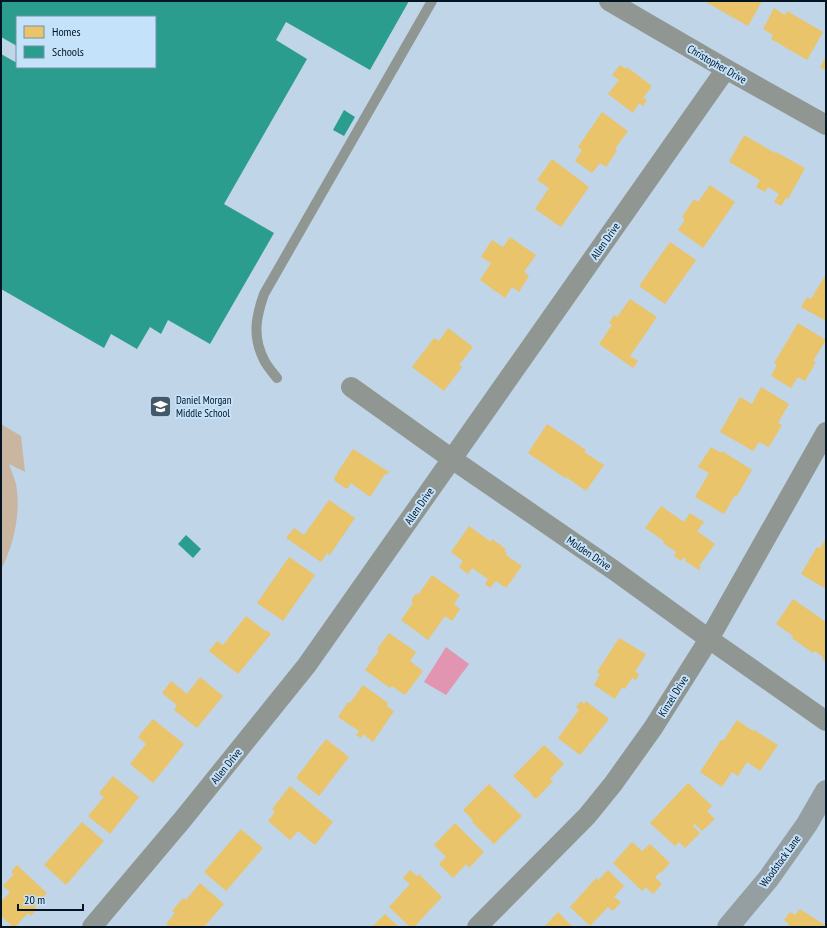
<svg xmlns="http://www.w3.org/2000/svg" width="827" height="928" font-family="'PT Sans Narrow',sans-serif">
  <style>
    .green { fill: #c9b5a0 }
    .water { fill: #e295b1 }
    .homes { fill: #e9c46a }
    .schools { fill: #2a9d8f }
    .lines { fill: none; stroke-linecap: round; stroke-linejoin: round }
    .lane { stroke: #909792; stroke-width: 10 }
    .street { stroke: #909792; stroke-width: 20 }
    .secondary { stroke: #959fa1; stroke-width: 22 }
    .labels { text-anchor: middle; stroke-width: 4; stroke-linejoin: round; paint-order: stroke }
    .street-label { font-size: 11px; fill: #031422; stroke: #c5e2fb }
    .poi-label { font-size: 11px; fill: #031422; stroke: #c5e2fb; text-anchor: start }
  </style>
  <rect width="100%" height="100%" fill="#c0d5e7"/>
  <path class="green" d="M1,424L21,436L25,472L9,464C11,470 14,477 16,484C21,513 14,544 1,570Z"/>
  <path class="water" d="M446,647L469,664L446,695L424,682Z"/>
  <g class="homes">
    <path d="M704,1H762L748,26Z"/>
    <path d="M774,8L785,15L787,11L823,32L807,60L771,39L773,35L763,29Z"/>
    <path d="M826,56V71L820,67Z"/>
    <path d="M620,65L626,69L627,67L652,86L643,98L647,100L643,106L639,103L633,113L608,94L619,80L612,75Z"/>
    <path d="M602,112L628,131L615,149L617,151L606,167L600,163L592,173L575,161L582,150L578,147Z"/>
    <path d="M744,135L775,153L776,152L805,168L788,199L786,198L781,206L774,202L779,194L768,187L765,192L756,187L760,180L729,162Z"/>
    <path d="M552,159L589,187L561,227L535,209L549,188L537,180Z"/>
    <path d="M710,185L735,202L703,248L678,230L685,220L682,217L694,199L698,202Z"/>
    <path d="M510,237L536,255L524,272L529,276L519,292L512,287L505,298L480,280L491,263L481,257L492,240L503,247Z"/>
    <path d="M670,242L696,260L665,304L639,286Z"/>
    <path d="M826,274V321L801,307L807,297L811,299Z"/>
    <path d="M630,299L657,317L630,356L638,361L633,368L599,344L612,325L609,323L614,315L617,317Z"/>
    <path d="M798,323L826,340L813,361L816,362L805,381L798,377L791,388L771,376L777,365L774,363Z"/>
    <path d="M448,328L473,347L459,365L462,367L444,391L412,367L434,338L439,341Z"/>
    <path d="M761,387L789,404L778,423L782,425L769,447L759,442L753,451L720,432L740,397L752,404Z"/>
    <path d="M547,424L586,450L584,452L604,465L586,491L566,477L565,478L528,453Z"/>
    <path d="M711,447L721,453L722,451L752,470L737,496L735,495L724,514L695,497L709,473L698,467Z"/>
    <path d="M353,449L389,472L387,475L385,474L370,497L351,483L348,488H345L335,481L334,478L337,474V473Z"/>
    <path d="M329,500L355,518L330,555L327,553L321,562L286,538L294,528L304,535Z"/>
    <path d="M661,506L684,522L690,513L704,522L697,531L715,544L699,566L701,567L699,570L685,561L686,559L683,558L681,561L674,556L676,552L663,543L664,541L645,528Z"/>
    <path d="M469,526L491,542L492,539L506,549L504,551L507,553L506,555L522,566L506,588L496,581L490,588L485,584L488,579L472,568L468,574L459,567L463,561L451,552Z"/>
    <path d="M826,538V589L801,574L817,547L820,548Z"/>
    <path d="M289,557L315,575L283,621L257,603Z"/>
    <path d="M432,575L460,595L454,604L460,609L452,621L445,616L428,640L401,620L413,603L411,601L416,593L418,595Z"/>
    <path d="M793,599L826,622V630L825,631L826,632V662L822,659L823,657L815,651L813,653L792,638L793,636L776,624Z"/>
    <path d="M246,616L265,631L266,630L271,634L238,674L209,651L217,641L223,645Z"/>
    <path d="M389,633L416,652L410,661L423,671L405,695L392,686L390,688L365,670L379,651L377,649Z"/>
    <path d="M619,638L646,654L635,672L639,674L636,680L632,678L625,689L622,687L615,699L594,685L600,674L597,672Z"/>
    <path d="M200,677L223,696L197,728L174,710L177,705L162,693L171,681L187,694Z"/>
    <path d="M363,685L388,703L387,706L394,711L373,742L363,734L361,738L356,735L359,731L338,717L348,702L350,703Z"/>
    <path d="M581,701L584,704L586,701L609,719L580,755L558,738L579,710L576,707Z"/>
    <path d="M153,719L184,744L153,783L130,764L146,744L138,737Z"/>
    <path d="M737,720L753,731L754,730L778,745L760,771L747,762L738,776L732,772L722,787L700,772L721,740L723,741Z"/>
    <path d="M326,739L349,757L319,796L296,778Z"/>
    <path d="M544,745L564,764L550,779L553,781L536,799L531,795L532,794L513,776Z"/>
    <path d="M113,776L139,797L110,834L88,816L104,797L99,793Z"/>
    <path d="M688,783L712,806L707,811L715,819L702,831L695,824L693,826L700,833L685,848L679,842L675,846L650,823Z"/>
    <path d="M489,784L522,816L494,844L472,822L473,820L463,810Z"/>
    <path d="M290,786L333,822L315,845L298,831L290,840L268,821L275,812L272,809Z"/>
    <path d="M82,822L104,841L66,885L44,865Z"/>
    <path d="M455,823L484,852L469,868L466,864L453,878L439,864L446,857L434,845Z"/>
    <path d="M241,829L263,848L226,891L204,872Z"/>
    <path d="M632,842L642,851L650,844L670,863L661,873L660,872L655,877L662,884L653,894L646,887L642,891L613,863Z"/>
    <path d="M17,865L47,893L34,907L37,909L31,916L28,913L15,927H13L1,916V902L10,892L3,886L14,874L11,872Z"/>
    <path d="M410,870L417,876L419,874L442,897L414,927H410L389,907L410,884L403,878Z"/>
    <path d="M608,870L624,886L614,897L621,902L613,911L608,907L590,926L570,907L596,878L598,880Z"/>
    <path d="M200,883L224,904L204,927H170L166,924L175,913L172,911L183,898L186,900Z"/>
    <path d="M800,909L826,926V927H787L789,924L784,920L790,912L795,915Z"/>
    <path d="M558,912L573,927H544Z"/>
    <path d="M385,914L399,927H372Z"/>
  </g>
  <g class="schools">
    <path d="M1,1H409L370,70L286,22L276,40L307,59L224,204L274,233L210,344L168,320L161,334L150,327L137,349L111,334L104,348L1,289V54L17,63V67H155V17H17V46L1,37Z"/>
    <path d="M344,110L355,117L344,136L333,130Z"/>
    <path d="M186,535L201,549L193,558L178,544Z"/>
  </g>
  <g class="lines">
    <path class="lane" d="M277,378C272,372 267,366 264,360C252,336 256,317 264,294L432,1"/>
    <g class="street">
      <path d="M609,1L726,69L826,125"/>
      <path d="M351,387L452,459L615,571L709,639L826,721"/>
      <path d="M92,927L183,819L307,665L726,69"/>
      <path d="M477,927L587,816L613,784L653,728L709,639L826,432"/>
    </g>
    <path class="secondary" d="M728,927L769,878L807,824L826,791"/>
  </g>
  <defs>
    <symbol id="school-square" viewBox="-11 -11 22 22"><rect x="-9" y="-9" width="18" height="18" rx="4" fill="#455867" stroke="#c5e2fb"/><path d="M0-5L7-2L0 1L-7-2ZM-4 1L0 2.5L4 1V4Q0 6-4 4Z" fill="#fff"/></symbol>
  </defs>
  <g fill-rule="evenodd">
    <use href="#school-square" x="148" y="394" width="25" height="25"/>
  </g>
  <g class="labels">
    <g class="street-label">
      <text transform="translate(717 64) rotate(30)" y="4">Christopher Drive</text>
      <text transform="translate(605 241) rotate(-55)" y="4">Allen Drive</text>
      <text transform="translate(419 506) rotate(-55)" y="4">Allen Drive</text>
      <text transform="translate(589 553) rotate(34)" y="4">Molden Drive</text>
      <text transform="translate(673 696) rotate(-58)" y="4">Kinzel Drive</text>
      <text transform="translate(226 766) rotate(-51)" y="4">Allen Drive</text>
      <text transform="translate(780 861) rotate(-54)" y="4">Woodstock Lane</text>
    </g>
    <g class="poi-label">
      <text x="176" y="404">Daniel Morgan<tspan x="176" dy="13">Middle School</tspan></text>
    </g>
  </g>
  <rect width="827" height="928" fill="none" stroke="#031422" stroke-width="4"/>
  <rect x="16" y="16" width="140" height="52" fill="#c5e2fb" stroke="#7790a4"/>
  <rect x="24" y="26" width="20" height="12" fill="#e9c46a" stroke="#7790a4"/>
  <text x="52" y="36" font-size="12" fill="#031422">Homes</text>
  <rect x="24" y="46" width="20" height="12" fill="#2a9d8f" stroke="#7790a4"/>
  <text x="52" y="56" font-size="12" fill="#031422">Schools</text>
  <path d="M18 904v6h65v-6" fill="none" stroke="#031422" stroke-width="2"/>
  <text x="24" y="904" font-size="12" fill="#031422" stroke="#c5e2fb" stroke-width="3" paint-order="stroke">20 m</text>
</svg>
